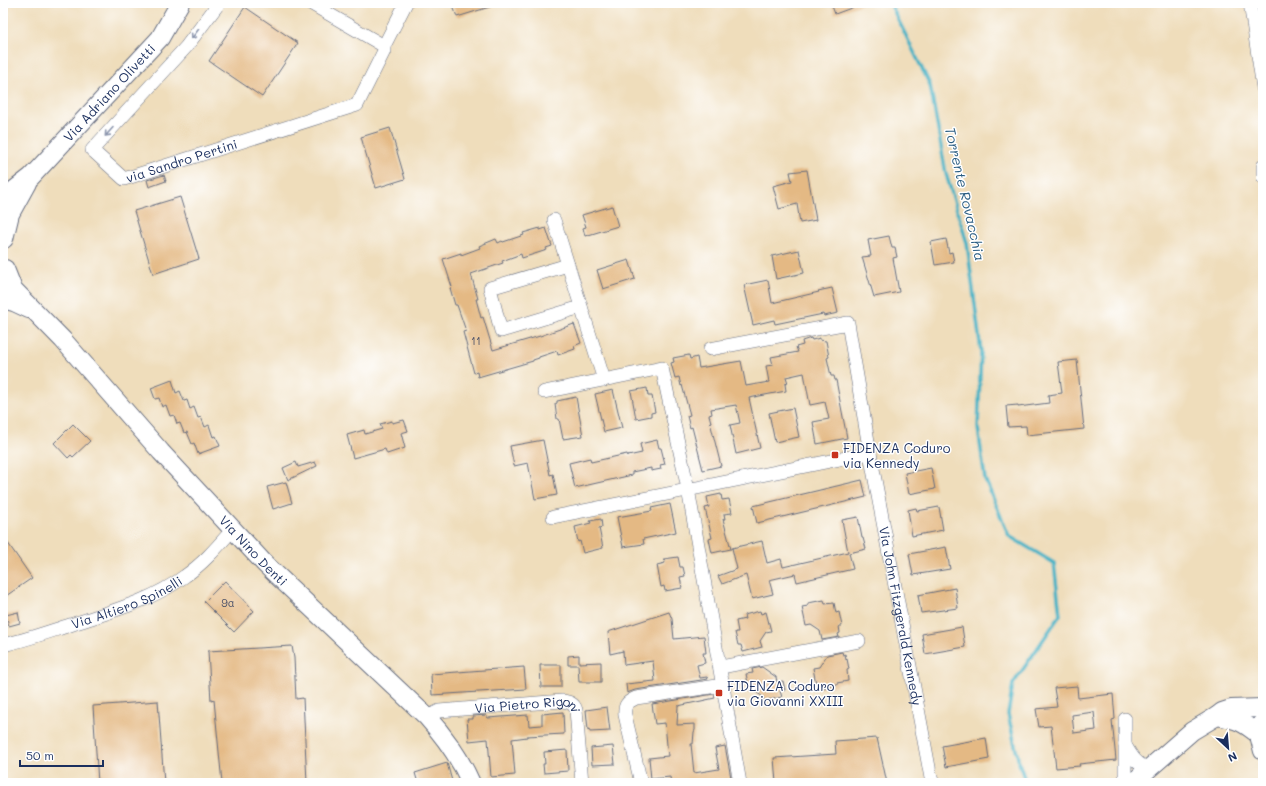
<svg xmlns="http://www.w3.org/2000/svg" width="1266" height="786" font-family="Mali,sans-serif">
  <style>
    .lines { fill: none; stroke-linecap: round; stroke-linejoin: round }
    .stream { stroke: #47b2c5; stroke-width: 3.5 }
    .building { fill: #e4b984; fill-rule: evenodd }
    .street-casing { stroke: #656c7f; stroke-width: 14 }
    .secondary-casing { stroke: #656c7f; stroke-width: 20 }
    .street { stroke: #fff; stroke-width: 13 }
    .secondary { stroke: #fff; stroke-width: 18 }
    .oneway { stroke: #8d97ae }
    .poi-dot { fill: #c8321e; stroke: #fff; stroke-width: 1.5 }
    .labels { text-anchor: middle; stroke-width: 3; stroke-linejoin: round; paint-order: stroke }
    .number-label { font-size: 11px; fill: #4d5268 }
    .street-label { font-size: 13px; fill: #1b2f5e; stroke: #fff }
    .poi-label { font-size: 13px; fill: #1b2f5e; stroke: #fff; text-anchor: start }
    .water-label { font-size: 14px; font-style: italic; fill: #2a5d82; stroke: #fff }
  </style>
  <rect width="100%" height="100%" fill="#fff"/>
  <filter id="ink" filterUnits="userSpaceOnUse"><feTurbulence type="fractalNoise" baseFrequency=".025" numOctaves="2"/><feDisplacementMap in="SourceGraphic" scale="8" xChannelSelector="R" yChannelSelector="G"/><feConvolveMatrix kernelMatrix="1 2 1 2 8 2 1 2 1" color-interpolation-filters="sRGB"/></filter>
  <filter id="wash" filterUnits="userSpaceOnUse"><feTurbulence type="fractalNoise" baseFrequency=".012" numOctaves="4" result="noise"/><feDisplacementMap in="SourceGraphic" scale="16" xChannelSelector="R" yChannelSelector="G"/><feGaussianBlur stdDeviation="0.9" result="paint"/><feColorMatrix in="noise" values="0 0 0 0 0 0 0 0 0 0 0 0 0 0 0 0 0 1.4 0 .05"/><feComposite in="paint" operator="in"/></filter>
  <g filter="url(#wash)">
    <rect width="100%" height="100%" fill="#efddbb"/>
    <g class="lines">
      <path class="stream" d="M890,3L930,85L946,174L967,243L981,351L978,428L985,479L1009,536L1054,563L1060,615L1013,684L1008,714L1019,763L1026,783"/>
    </g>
    <g id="blocks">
      <g class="building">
        <path d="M452,3H496V5L457,17Z"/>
        <path d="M841,3H862V4L835,14L832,6Z"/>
        <path d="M245,7L298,43L262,97L209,61Z"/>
        <path d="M390,128L405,179L376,188L361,137Z"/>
        <path d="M807,170L816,220L800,223L797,204L779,209L773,186L792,181L790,172Z"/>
        <path d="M164,175L166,181L149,187L147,180Z"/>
        <path d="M180,197L199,259L153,274L134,211Z"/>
        <path d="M612,206L618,226L585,236L583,228L586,227L582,215Z"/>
        <path d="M540,228V230L546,228L552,246L546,248L547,250L522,258L521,254L502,261L503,263L471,274L478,299H476L481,318L483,317L493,350L540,336L574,324L581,343L574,346L575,349L558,355L557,351L539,357V358L533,360V361L478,377L477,372L474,373L463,332L466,331L457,305H455L450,288L452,287L443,259L461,253V255L480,248L479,246L496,239L498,243L502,241L503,242L524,235L523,233Z"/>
        <path d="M889,236L892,248H895L897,257L893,258L899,292L874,297L862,257L871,256L868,240Z"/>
        <path d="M946,239L949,253L952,252L954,262L935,265L931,242Z"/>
        <path d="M799,250L804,273L776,279L772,256Z"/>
        <path d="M629,260L635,279L603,289L597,270Z"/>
        <path d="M768,280L772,303L819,292L818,291L832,288L838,313L824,316L823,314L775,324L774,320L753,325L744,285Z"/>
        <path d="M811,338L812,340L820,338V340L826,341L829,357L827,358L831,376H834L835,380H836L847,438L817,444L813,422L829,419L825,402L810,405L804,373L786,377L788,383L785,384L786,391L749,398L760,448L736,454L730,425L740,423L736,405L711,409L712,414L709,415L711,422H710L721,466L703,470L692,427L690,428L687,416L690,415L682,385L681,386L679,377L675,378L671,363L674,362L673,358L689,355L690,359L697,357L699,368L741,361L746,386L769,382L766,366L773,365L771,357L798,352L796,347L803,345L802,341Z"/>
        <path d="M1077,360L1084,429L1027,435L1026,426L1008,427L1006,406L1018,405V407L1049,403L1048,395L1062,393L1058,362Z"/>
        <path d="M172,380L176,393L180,391L184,401L187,400L190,409L194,407L198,418L201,417L205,427L209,425L213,437L216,436L220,446L198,454L194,443L192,444L187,432L184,433L180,423L177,424L174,415L170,416L166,405L162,407L159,398L155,399L151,388Z"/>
        <path d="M647,388L648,396H652L655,412L651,413V416L636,419L631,391Z"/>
        <path d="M613,390L622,428L604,432L595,394Z"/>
        <path d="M576,397L583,436L563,439L559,419H557L555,404L557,403V401Z"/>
        <path d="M793,408L799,437L775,442L769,413Z"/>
        <path d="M404,420L408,431L401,433L405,448L387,454L385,449L353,458L347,435L364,430L365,434L382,429L380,424L392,421V423Z"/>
        <path d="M73,424L90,441L73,457L71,455L68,458L54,443Z"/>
        <path d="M543,440L550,475L553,474L557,495L535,499L528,463L514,466L510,446Z"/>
        <path d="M657,440L659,448H661L665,464L660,465L661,469L651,471V468L632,472V475L575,488L569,463L590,458L591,462L627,454L628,456L642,453L640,444Z"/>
        <path d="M296,462L298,467L315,462L317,466L288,480L283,468Z"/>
        <path d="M931,468L935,489L909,494L905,473Z"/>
        <path d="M862,480L866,497L757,523L753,506Z"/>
        <path d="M286,482L292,503L273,509L267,487Z"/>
        <path d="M721,494L722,500L729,499L732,513L724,514L725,519H723L731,549L712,553L709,539L712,538L705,508L709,507L707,497Z"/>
        <path d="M670,504L676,532L643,539L644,544L623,547L617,517L652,511L651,508Z"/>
        <path d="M939,507L943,530L912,536L908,510L916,508L917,511Z"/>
        <path d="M858,517L862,538H863L866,549L849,553L853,569L797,582L795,574L769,580L773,594L752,599L746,575L722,584L718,576L737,569L732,548L762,541L767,563L781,559L783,567L848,552L842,520Z"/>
        <path d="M601,519L602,527L599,528L603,548L583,553L580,541L578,542L575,527L591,523L590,521Z"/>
        <path d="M3,536L32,578L3,598Z"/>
        <path d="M946,547L950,569L913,575L909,554Z"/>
        <path d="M678,557L680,567H683L685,576L680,577L682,588L665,591L664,586L661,587L657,565L665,563L664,559Z"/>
        <path d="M225,581L254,611L234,632L204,602Z"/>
        <path d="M955,588L958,608L921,613L918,595Z"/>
        <path d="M824,600L825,604L834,603L836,613L839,612L842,626H839L840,633L838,634L839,637L822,640L820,631L811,625L806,626L802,607L808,606V603Z"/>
        <path d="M760,611L761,614L766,612L771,631L766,632L760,641L762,647L743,652L741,645H738L735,632H738L736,621L745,619L744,615Z"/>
        <path d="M18,612L20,623L9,626L6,615Z"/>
        <path d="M669,612L672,619L674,639L704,636L706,653H703L705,663L697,665L700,678L707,677L708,679L635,690L627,693L626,684L655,681L653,661L624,665L623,651L610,654L608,632Z"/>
        <path d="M962,627L965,647L925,654L922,634Z"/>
        <path d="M292,646L294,658L296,699L303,698L307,783H222L214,700L211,701L208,651Z"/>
        <path d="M842,652L843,655L845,654L846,660L847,659L849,669L847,670L848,681L837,683V685L817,689L813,668L819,667L827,655Z"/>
        <path d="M579,655V663L601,662V682H579L578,665H568V656Z"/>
        <path d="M540,665H561V687H541Z"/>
        <path d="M524,667L526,689L432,695L431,674Z"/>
        <path d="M762,667L776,677L777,682L783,681L785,690L780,691L782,697L764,701L763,697L753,690L750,691L746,674L753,673L752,669Z"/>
        <path d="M1077,686L1078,698L1113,694L1115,719L1112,720L1116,760L1079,764L1080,766L1056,768L1051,726L1039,727L1036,709L1057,707L1054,688ZM1094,712L1096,730L1074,733L1072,715Z"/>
        <path d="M714,694L715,698L678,706L677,725L695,724V730L694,732L693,744H691L694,773L719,769L715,748L725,746L732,783H671L670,777L651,779L649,758L668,756L665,723L655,724L652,704Z"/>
        <path d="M158,701L164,783H98L93,706Z"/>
        <path d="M607,707L610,731L590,732L589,729L588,730L586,710Z"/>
        <path d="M563,712L564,734L527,736V737L512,739L515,775L491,777L488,739L469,741L467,719H473V716L486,715L488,718L528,715L529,726L542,725V714Z"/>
        <path d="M877,738L887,783H776L774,758L836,754L835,741Z"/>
        <path d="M986,738L989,759L946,767L942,746Z"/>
        <path d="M613,746L615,764L592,765L591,748Z"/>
        <path d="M567,750L568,771L544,773L543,764H545L544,752Z"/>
        <path d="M447,763L452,781L445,783H418L415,773Z"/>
      </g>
    </g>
  </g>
  <g filter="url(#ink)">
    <use href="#blocks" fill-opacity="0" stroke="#656c7f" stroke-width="1"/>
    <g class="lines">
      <defs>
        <g id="street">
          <path id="s1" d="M219,3L186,47L92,150L124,179L357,105L384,51V46"/>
          <path d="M310,3L384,46L406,3"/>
          <path d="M1250,3L1263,88"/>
          <path d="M1263,166V177"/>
          <path d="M554,220L604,380"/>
          <path d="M568,265L490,288L501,331L581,307"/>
          <path id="s2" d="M710,349L848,323L870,453L931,778L933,783"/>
          <path d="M544,392L662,368L688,489L740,783"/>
          <path d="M553,517L870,453"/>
          <path id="s3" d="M3,645C26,640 48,632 70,625C109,612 152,601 185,576C204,563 218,546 233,529"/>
          <path d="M721,667L859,641"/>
          <path id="s4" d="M427,717L439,711L562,701C569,702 574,703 576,710L582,783"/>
          <path d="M1125,719V773L1127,783"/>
          <path d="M1125,745C1132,757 1136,764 1149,769"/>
          <path d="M641,783L625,715C624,705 627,702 636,698L724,685"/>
        </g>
        <g id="secondary">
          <path id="s5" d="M3,196L13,191L31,177L160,38L180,3"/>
          <path d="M4,239L10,214L27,183"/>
          <path id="s6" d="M5,269L13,289L63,340L161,452L265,564L427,717C445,737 460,758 471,783"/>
          <path d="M3,299L14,302L29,309"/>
          <path d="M1217,716C1238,720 1242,721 1259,735"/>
          <path d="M1261,724L1259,735L1263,751"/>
          <path d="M1129,783L1137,779L1192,731L1217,716L1222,712L1231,709L1263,708"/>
        </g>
      </defs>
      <use href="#street" class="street-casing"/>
      <use href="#secondary" class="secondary-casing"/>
      <use href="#street" class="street"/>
      <use href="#secondary" class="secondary"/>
    </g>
    <defs><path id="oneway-shaft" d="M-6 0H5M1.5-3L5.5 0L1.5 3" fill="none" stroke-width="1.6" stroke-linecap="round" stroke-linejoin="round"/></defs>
    <g class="oneway">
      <use href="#oneway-shaft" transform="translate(195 34) rotate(127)"/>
      <use href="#oneway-shaft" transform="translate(109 132) rotate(132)"/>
    </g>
  </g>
  <g class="poi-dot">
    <rect x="831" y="451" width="8" height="8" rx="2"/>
    <rect x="715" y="689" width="8" height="8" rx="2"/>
  </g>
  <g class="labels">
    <g class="number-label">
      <text x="476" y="345">11</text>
      <text x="228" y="607">9a</text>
    </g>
    <g class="street-label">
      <text dy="5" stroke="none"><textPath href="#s5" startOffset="149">Via Adriano Olivetti</textPath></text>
      <text dy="5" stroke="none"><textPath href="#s1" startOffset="298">via Sandro Pertini</textPath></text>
      <text dy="5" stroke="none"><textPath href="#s6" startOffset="377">Via Nino Denti</textPath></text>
      <text dy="5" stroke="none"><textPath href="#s3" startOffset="131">Via Altiero Spinelli</textPath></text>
      <text dy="5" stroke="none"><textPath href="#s2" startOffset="438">Via John Fitzgerald Kennedy</textPath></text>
      <text dy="5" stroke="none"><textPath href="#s4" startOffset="103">Via Pietro Rigoni</textPath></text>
    </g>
    <g class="poi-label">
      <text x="843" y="453">FIDENZA Coduro<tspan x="843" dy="15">via Kennedy</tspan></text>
      <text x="727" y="691">FIDENZA Coduro<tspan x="727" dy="15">via Giovanni XXIII</tspan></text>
    </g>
    <g class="water-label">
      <text transform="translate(965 194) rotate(77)" y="5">Torrente Rovacchia</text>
    </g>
  </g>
  <rect width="1266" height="786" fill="none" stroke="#fff" stroke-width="16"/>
  <g transform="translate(1228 748) rotate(154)" stroke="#ffffff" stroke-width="3" paint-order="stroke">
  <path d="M0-3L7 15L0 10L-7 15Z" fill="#1b2f5e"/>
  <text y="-6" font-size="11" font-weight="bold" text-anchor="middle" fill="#1b2f5e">N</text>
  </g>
  <path d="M20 760v6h83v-6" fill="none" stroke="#1b2f5e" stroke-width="2"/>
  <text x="26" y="760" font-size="12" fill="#1b2f5e" stroke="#ffffff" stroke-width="3" paint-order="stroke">50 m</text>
</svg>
